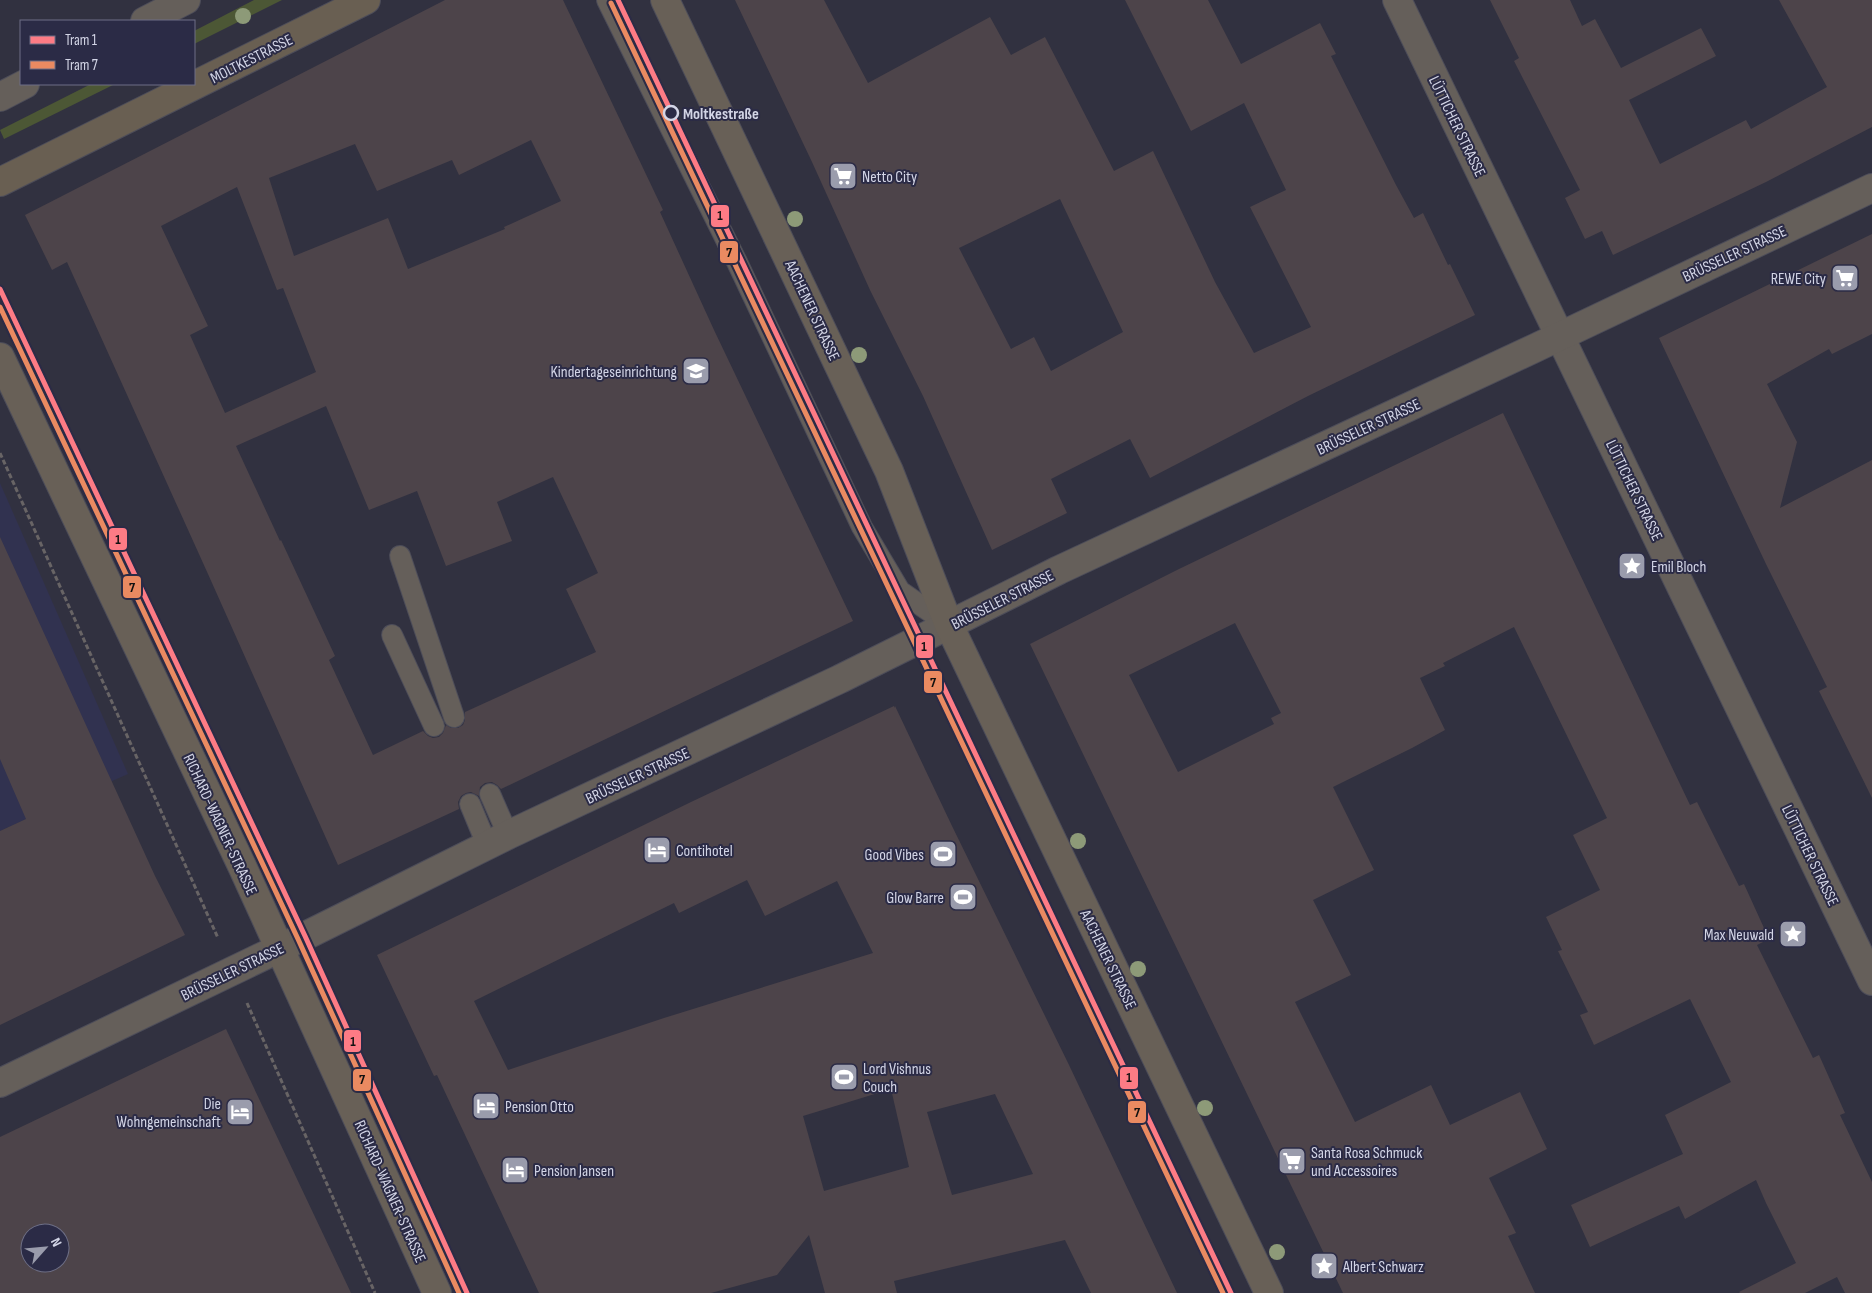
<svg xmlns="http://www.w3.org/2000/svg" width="1872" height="1293" font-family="'Sofia Sans Condensed',sans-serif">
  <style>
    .built { fill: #313250 }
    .green { fill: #4c5735 }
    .building { fill: #4d444a; fill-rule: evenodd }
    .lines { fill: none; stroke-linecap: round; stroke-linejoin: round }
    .service-casing { stroke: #4d4d59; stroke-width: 22 }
    .minor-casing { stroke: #4d4d59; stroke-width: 30 }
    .tertiary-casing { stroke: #4d4d59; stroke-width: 30 }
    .secondary-casing { stroke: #4d4d59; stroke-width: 30 }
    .primary-casing { stroke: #4d4d59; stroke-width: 30 }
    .path { stroke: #686465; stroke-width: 3; stroke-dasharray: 5 2.5; stroke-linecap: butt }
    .service { stroke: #655f5a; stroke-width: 20 }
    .minor { stroke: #655f5a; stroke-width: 28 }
    .tertiary { stroke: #655f5a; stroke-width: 28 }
    .secondary { stroke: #686057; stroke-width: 28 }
    .primary { stroke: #695f52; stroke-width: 28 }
    .tram-1-casing { stroke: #2b2b46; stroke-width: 9 }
    .tram-2-casing { stroke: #2b2b46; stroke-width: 9 }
    .tram-1 { stroke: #fd7b85; stroke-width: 5 }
    .tram-2 { stroke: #ea8a61; stroke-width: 5 }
    .tree { fill: #8d9a78 }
    .stop-dot { fill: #2b2b46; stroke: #d3d5e6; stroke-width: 2.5 }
    .labels { text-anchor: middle; stroke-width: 4; stroke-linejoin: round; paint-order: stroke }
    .street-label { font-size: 16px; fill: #d3d5e6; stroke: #2b2b46 }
    .stop-label { font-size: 16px; font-weight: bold; fill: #d3d5e6; stroke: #2b2b46; text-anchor: start }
    .poi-label { font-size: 16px; fill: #d3d5e6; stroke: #2b2b46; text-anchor: start }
    .line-badge { stroke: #2b2b46; stroke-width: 2 }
    .pale-badge-label { font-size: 14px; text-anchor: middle; font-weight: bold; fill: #111 }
  </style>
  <rect width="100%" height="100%" fill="#313140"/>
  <path class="built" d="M0,483L128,774L0,831Z"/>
  <g class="green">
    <path d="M254,0H282L194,44V31Z"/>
    <path d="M91,84H115L4,139L0,130Z"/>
  </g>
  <g class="building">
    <path d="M445,0H563L663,210L660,212L714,330L853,621L501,789L497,785L492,782L485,783L480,787L479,796L471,792L466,793L461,796L458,802L459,809L338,865L208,574L67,262L52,270L25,215ZM531,140L561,201L504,227L505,229L408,269L388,218L294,256L269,178L355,144L377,191L452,160L459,175ZM237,187L277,290L283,288L316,372L225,413L190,335L208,326L161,226ZM326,406L369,510L417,491L446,566L512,541L497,502L553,477L598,573L566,589L596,652L465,712V720L463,725L458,728H451L446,725L443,733L439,737L433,738L428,736L423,731L373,755L329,660L335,656L281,540L280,541L236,446Z"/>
    <path d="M735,0H824L868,83L990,17L1011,55L1045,37L1114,171L1153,151L1215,282L1254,353L1311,327L1250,207L1286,190L1244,103L1191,131L1125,0H1208L1241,64L1320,23L1336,54L1331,56L1396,185L1414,218L1423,213L1448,265L1450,264L1475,315L1308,396L1150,478L1130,439L1051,479L1067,513L992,550L923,396L870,290L812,162ZM1060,199L1123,332L1051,371L1034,337L1011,349L959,248Z"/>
    <path d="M1490,0H1570L1582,26L1595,19L1621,68L1701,28L1716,56L1629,100L1660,164L1746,120L1751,129L1827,87L1779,0H1872V127L1766,182L1613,255L1602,231L1585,239L1565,198L1580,190L1514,61L1519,58Z"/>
    <path d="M1872,234V334L1832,354L1829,349L1767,384L1797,442L1780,508L1872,460V798L1819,691L1827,687L1766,564L1659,338Z"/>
    <path d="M1503,413L1690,805L1697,802L1739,886L1744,884L1769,939L1757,945L1813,1058L1819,1055L1845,1113L1840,1115L1872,1182V1293H1845L1837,1277L1805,1293H1740L1739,1292L1796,1263L1766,1203L1756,1180L1685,1219L1679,1206L1590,1247L1571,1205L1683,1154L1665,1115L1731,1082L1690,999L1594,1045L1580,1015L1588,1012L1558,951L1562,950L1546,917L1600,890L1573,835L1607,818L1514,627L1443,663L1445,666L1420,678L1445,730L1412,748L1333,787L1374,870L1313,900L1351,975L1295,1002L1355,1122L1431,1085L1450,1125L1520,1092L1547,1149L1489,1178L1516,1233L1508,1236L1535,1293H1343L1030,644L1179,569ZM1235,623L1281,713L1271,718L1274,724L1178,772L1129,675Z"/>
    <path d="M0,537L155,876L185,935L0,1025V831L26,819L0,759Z"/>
    <path d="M894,706V708L895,706L952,826L1069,1065L1177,1293H1091L1065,1240L894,1281L897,1293H825L809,1235L777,1275L711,1293H539L437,1075L434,1076L377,955L691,802ZM747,880L765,916L837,881L873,953L664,1018L508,1070L474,1001L674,903L679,913ZM891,1089L909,1167L824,1191L803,1116ZM995,1094L1033,1174L952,1195L927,1112Z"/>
    <path d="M226,1029L351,1293H0V1137ZM30,1233H60V1263H30Z"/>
  </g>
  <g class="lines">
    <defs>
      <g id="service">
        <path d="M607,0L737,262L862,527L900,591L949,625"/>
        <path d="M400,556L454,717"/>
        <path d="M392,635L434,726"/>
        <path d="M490,794L508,835"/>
        <path d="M470,804L487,845"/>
      </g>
      <g id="minor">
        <path d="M1397,0L1872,981"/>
        <path d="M0,1083L305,936L508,835L840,679L1059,570L1533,349L1872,188"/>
      </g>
      <g id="tertiary">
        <path d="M145,21L186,0"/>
        <path d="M0,97L25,84"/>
      </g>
      <g id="secondary">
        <path d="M665,0L889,471L949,625L1269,1293"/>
        <path d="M0,357L242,866L437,1293"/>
      </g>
      <path id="primary" d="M0,182L366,0"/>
    </defs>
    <use href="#service" class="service-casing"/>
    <use href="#minor" class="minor-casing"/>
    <use href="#tertiary" class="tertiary-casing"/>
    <use href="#secondary" class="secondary-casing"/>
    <use href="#primary" class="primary-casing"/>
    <g class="path">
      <path d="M0,453L218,938"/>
      <path d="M247,1003L375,1293"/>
    </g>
    <use href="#service" class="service"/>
    <use href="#minor" class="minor"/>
    <use href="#tertiary" class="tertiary"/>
    <use href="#secondary" class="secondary"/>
    <use href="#primary" class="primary"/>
    <defs>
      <g id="tram-1">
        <path d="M618,0L1231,1293"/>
        <path d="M0,289L305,936L467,1293"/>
      </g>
      <g id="tram-2">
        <path d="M611,3L1223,1293"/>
        <path d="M0,307L298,939L459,1293"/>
      </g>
    </defs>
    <use href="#tram-1" class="tram-1-casing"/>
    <use href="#tram-2" class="tram-2-casing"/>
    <use href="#tram-1" class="tram-1"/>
    <use href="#tram-2" class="tram-2"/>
  </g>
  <g class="tree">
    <circle cx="243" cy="16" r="8"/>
    <circle cx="795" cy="219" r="8"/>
    <circle cx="859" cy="355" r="8"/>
    <circle cx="1078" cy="841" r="8"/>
    <circle cx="1138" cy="969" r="8"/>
    <circle cx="1205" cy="1108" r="8"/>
    <circle cx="1277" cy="1252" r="8"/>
  </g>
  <defs>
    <symbol id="supermarket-square" viewBox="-11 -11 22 22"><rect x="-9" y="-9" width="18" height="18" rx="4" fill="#9a9cac" stroke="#2b2b46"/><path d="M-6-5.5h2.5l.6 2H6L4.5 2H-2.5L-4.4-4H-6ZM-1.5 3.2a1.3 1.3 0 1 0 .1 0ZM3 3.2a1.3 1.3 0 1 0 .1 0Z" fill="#fff"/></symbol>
    <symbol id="school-square" viewBox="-11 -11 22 22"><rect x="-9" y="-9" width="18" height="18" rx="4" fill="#9a9cac" stroke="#2b2b46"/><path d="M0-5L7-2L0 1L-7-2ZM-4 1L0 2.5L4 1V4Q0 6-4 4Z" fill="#fff"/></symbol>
    <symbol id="sight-square" viewBox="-11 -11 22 22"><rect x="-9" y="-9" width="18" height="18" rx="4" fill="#9a9cac" stroke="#2b2b46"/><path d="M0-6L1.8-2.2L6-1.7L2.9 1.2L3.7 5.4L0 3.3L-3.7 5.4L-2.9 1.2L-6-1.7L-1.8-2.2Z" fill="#fff"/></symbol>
    <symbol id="hotel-square" viewBox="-11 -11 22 22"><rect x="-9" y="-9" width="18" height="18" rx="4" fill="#9a9cac" stroke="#2b2b46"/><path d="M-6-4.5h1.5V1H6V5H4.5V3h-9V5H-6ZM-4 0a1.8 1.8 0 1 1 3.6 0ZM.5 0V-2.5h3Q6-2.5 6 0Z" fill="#fff"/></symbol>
    <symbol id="stadium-square" viewBox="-11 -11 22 22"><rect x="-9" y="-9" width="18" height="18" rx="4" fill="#9a9cac" stroke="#2b2b46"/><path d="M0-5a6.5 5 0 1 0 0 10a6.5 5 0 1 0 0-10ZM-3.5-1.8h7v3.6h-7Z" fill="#fff"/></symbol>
  </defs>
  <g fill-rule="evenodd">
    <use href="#supermarket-square" x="827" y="160" width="32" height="32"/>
    <use href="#supermarket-square" x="1829" y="262" width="32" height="32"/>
    <use href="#school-square" x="680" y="355" width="32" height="32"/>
    <use href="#sight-square" x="1616" y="550" width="32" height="32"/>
    <use href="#hotel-square" x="641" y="834" width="32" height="32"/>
    <use href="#stadium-square" x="927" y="838" width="32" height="32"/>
    <use href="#stadium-square" x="947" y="881" width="32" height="32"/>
    <use href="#sight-square" x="1777" y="918" width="32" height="32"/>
    <use href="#stadium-square" x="828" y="1061" width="32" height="32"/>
    <use href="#hotel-square" x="470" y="1090" width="32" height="32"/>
    <use href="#hotel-square" x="224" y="1096" width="32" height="32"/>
    <use href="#supermarket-square" x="1276" y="1145" width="32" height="32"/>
    <use href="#hotel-square" x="499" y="1154" width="32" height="32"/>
    <use href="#sight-square" x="1308" y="1250" width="32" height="32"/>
  </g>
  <circle class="stop-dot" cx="671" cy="113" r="7"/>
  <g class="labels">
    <g class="street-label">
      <text transform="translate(251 58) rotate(-27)" y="6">MOLTKESTRASSE</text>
      <text transform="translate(1458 126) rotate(64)" y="6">LÜTTICHER STRASSE</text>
      <text transform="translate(1734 253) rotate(-25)" y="6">BRÜSSELER STRASSE</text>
      <text transform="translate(813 310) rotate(65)" y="6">AACHENER STRASSE</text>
      <text transform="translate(1368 426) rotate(-25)" y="6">BRÜSSELER STRASSE</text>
      <text transform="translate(1635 490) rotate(64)" y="6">LÜTTICHER STRASSE</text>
      <text transform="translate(1002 599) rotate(-27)" y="6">BRÜSSELER STRASSE</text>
      <text transform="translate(637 775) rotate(-25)" y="6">BRÜSSELER STRASSE</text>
      <text transform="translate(221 824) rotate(65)" y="6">RICHARD-WAGNER-STRASSE</text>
      <text transform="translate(1811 855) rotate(64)" y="6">LÜTTICHER STRASSE</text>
      <text transform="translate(1109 959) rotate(64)" y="6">AACHENER STRASSE</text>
      <text transform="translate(232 971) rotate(-26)" y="6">BRÜSSELER STRASSE</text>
      <text transform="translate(391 1191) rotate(66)" y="6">RICHARD-WAGNER-STRASSE</text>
    </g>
    <g class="stop-label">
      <text x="683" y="119">Moltkestraße</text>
    </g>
    <g class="poi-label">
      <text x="862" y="182">Netto City</text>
      <text x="1826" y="284" text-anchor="end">REWE City</text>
      <text x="677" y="377" text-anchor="end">Kindertageseinrichtung</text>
      <text x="1651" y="572">Emil Bloch</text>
      <text x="676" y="856">Contihotel</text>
      <text x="924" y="860" text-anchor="end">Good Vibes</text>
      <text x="944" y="903" text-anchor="end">Glow Barre</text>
      <text x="1774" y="940" text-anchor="end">Max Neuwald</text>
      <text x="863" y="1074">Lord Vishnus<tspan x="863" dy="18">Couch</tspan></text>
      <text x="221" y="1109" text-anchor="end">Die<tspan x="221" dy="18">Wohngemeinschaft</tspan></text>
      <text x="505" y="1112">Pension Otto</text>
      <text x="1311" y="1158">Santa Rosa Schmuck<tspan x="1311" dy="18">und Accessoires</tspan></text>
      <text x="534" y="1176">Pension Jansen</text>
      <text x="1343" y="1272">Albert Schwarz</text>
    </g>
  </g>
  <g class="line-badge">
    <rect x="710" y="204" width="20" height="24" rx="5" fill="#fd7b85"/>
    <rect x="719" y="240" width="20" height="24" rx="5" fill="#ea8a61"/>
    <rect x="108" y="527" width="20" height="24" rx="5" fill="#fd7b85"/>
    <rect x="122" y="575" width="20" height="24" rx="5" fill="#ea8a61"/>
    <rect x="915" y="634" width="19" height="25" rx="5" fill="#fd7b85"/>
    <rect x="923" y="670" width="20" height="24" rx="5" fill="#ea8a61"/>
    <rect x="343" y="1029" width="19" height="24" rx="5" fill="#fd7b85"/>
    <rect x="1119" y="1066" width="20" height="24" rx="5" fill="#fd7b85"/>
    <rect x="352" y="1068" width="20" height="24" rx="5" fill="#ea8a61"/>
    <rect x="1127" y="1100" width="20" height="24" rx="5" fill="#ea8a61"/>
  </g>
  <g class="pale-badge-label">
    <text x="720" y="220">1</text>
    <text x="729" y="257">7</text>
    <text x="118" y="544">1</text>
    <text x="132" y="592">7</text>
    <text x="924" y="651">1</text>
    <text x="933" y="687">7</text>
    <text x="353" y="1046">1</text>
    <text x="1129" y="1082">1</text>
    <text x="362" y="1084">7</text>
    <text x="1137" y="1117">7</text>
  </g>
  <rect x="20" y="20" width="175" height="65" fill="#2b2b46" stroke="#6e6f86"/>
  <rect x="30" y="36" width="25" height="8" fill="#fd7b85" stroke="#6e6f86"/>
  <text x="65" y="45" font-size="15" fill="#d3d5e6">Tram 1</text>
  <rect x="30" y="61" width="25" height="8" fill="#ea8a61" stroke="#6e6f86"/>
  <text x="65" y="70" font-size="15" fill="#d3d5e6">Tram 7</text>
  <g transform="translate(45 1248) rotate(63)"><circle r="24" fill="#2b2b46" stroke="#6e6f86"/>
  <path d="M0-4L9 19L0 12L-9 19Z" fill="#9a9cac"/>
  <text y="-8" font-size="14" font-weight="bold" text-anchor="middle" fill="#d3d5e6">N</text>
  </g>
</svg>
